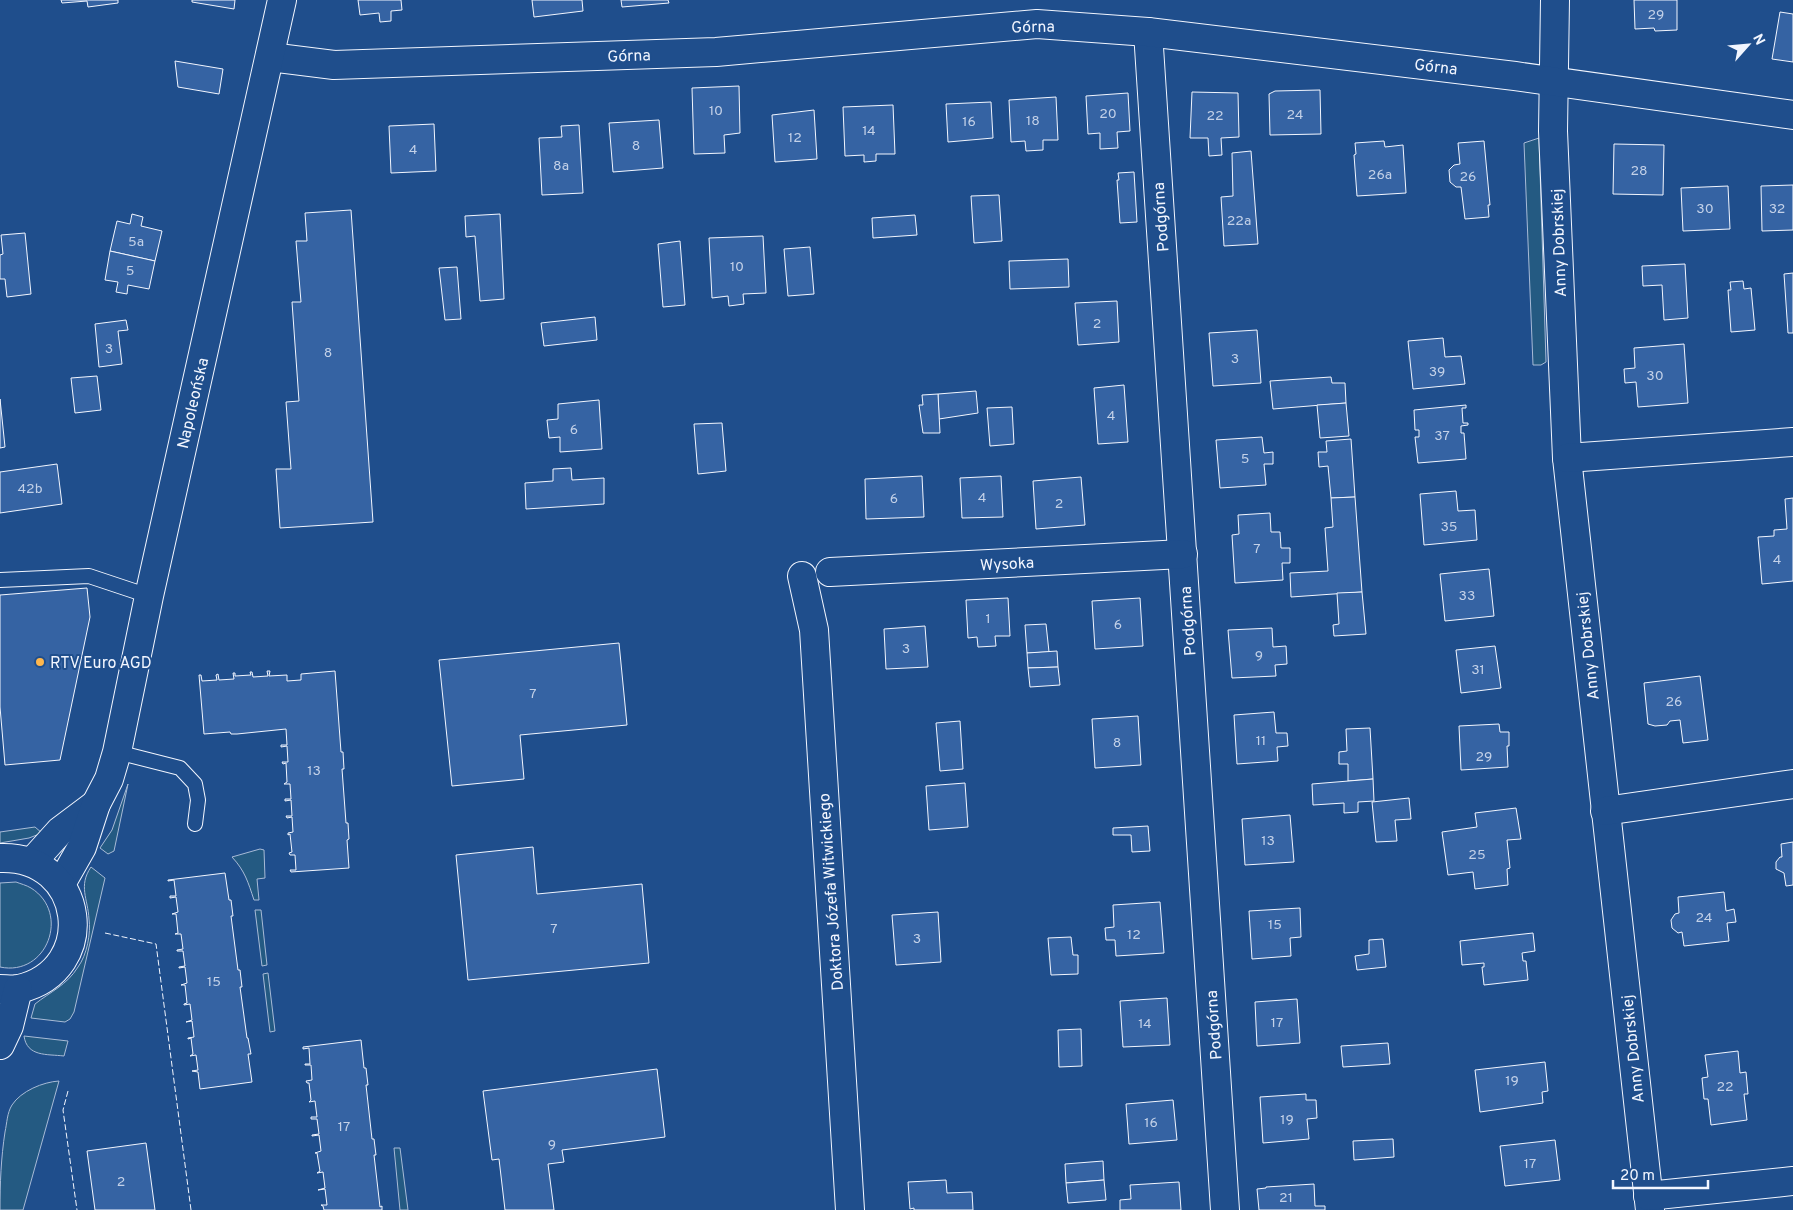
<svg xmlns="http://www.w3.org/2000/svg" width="1793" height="1210" font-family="Overpass,sans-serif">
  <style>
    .green { fill: #245a82; stroke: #a8bbd7 }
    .building { fill: #3563a3; stroke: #f2f6ff }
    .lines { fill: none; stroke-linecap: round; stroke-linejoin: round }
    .service-casing { stroke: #f2f6ff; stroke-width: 16 }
    .minor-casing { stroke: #f2f6ff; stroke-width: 30 }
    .tertiary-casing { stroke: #f2f6ff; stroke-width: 30 }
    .secondary-casing { stroke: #f2f6ff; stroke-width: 30 }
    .service { stroke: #1f4e8c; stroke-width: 14 }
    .minor { stroke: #1f4e8c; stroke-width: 28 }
    .tertiary { stroke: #1f4e8c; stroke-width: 28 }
    .secondary { stroke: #1f4e8c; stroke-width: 28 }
    .fence { stroke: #f2f6ff; stroke-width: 1; stroke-dasharray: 6 2.5; stroke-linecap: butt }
    .poi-dot { fill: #ffb74d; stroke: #1f4e8c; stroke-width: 2 }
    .labels { text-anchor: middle; stroke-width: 4; stroke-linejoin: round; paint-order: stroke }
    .number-label { font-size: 14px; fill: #c3d1e8 }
    .street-label { font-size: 16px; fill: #f2f6ff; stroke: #1f4e8c }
    .poi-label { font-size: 16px; fill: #f2f6ff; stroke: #1f4e8c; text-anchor: start }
  </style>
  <rect width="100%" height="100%" fill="#1f4e8c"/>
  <g class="green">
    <path d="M1539,138L1546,362L1541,365H1533L1524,143Z"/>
    <path d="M128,784L114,851L108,854L100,848L112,830Z"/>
    <path d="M35,827L42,833L29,838L0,843V832Z"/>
    <path d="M260,849L264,850L265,878L257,879L259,900H254C248,882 245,871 232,857Z"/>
    <path d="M91,867L105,878L74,1012L70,1019L65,1022L31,1018L35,1004C50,992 67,985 78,967C87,955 91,933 89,919C88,899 78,886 91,867Z"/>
    <path d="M16,882C21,884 26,885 31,888C71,913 47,977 0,967V883Z"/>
    <path d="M255,910H261L267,965L262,966Z"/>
    <path d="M268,973L275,1031L270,1032L263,974Z"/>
    <path d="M24,1036L68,1041L64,1056C47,1054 27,1057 24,1036Z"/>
    <path d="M59,1081L23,1210H0C0,1183 1,1158 5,1132C7,1123 7,1113 12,1105C21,1091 43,1082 59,1081Z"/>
    <path d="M394,1148H400L408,1210H400Z"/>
  </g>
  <g class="building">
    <path d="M61,0H118V3L88,7L87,1L62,3Z"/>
    <path d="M192,0H235L234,9L192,2Z"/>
    <path d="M358,0H401L402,10L391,11V21L380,22L379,13L360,15Z"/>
    <path d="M532,0H582L583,11L534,17Z"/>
    <path d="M621,0H668L669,3L622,7Z"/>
    <path d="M1634,0H1677V30L1655,31L1654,28L1635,29Z"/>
    <path d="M1780,12L1793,14V62L1772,59Z"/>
    <path d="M175,61L223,69L219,94L178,87Z"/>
    <path d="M739,86L740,133L724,135L725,153L694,154L692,88Z"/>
    <path d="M1320,90L1321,134L1270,135L1269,94L1275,91Z"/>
    <path d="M1192,92L1238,93L1239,137L1221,138L1222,155L1209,156L1208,138H1190Z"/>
    <path d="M1128,93L1130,131L1117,132L1118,148L1100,149V133L1088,134L1086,96Z"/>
    <path d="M1056,97L1058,140H1043V150L1026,151L1025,141L1011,142L1009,100Z"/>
    <path d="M991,102L993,138L948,142L946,104Z"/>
    <path d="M893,105L895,154H876V161L864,162V155L845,156L843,107Z"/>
    <path d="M814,110L817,159L775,162L772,115Z"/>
    <path d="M659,120L663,168L613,172L609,123Z"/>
    <path d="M434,124L436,171L391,173L389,126Z"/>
    <path d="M579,125L583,193L542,195L539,138L562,137L561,126Z"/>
    <path d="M1384,141L1385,147L1403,145L1406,193L1357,196L1354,155L1356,154L1355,143Z"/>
    <path d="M1484,141L1490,205H1488L1489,217L1465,219L1461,187H1456L1450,182L1449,170L1454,165L1460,164L1458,143Z"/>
    <path d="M1614,144L1664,145L1663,195L1613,194Z"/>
    <path d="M1251,151L1258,244L1224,246L1221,197L1233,196L1232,153Z"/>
    <path d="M1134,172L1137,222L1120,223L1117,180H1119L1118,173Z"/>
    <path d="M1793,185V230L1762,231L1761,186Z"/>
    <path d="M1728,186L1730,229L1683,231L1681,188Z"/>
    <path d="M999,195L1002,241L974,243L971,196Z"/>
    <path d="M351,210L373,522L280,528L276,469H291L286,402L299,401L292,302H301L296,241H307L305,213Z"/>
    <path d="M132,214L143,217L141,226L162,231L155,261L110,251L117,221L130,224Z"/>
    <path d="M500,214L504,299L480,301L475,236L466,237L465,216Z"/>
    <path d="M915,215L917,235L873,238L872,218Z"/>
    <path d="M25,233L31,294L7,297L5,279H0V255L3,254L1,235Z"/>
    <path d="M763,236L766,293L743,294L744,304L729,306L728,296L712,298L709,238Z"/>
    <path d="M680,241L685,305L663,307L658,244Z"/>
    <path d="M810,247L814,294L788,296L784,249Z"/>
    <path d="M110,251L155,261L149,289L128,285L127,294L116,292L118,282L105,280Z"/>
    <path d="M1068,259L1069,287L1010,289L1009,261Z"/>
    <path d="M1685,264L1688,318L1664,320L1662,285L1643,286L1642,266Z"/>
    <path d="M457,267L461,319L445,320L439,268Z"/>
    <path d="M1793,273V333H1788L1784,274Z"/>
    <path d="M1743,281L1744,289L1751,288L1755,330L1731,332L1728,290H1731L1730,282Z"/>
    <path d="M1117,301L1119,342L1078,345L1075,303Z"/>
    <path d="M595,317L597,340L544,346L541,323Z"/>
    <path d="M126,320L128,330L118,331L122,364L99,367L95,324Z"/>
    <path d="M1257,330L1261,383L1213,386L1209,333Z"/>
    <path d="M1443,338L1445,357L1461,356L1465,384L1413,389L1408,341Z"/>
    <path d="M1684,344L1688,403L1638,407L1636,382L1625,383L1624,369L1635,368L1634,348Z"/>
    <path d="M97,376L101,410L75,413L71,378Z"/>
    <path d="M1331,377L1332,383H1345L1346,403L1273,409L1270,381Z"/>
    <path d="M1124,385L1128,442L1098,444L1094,388Z"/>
    <path d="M976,391L978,413L939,419L938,394Z"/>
    <path d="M938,394L940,433H923L919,405H923L922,395Z"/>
    <path d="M0,399L5,447L0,448Z"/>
    <path d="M599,400L602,449L560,452V437L549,438L547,420L558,419V404Z"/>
    <path d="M1346,403L1349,436L1320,438L1317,405Z"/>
    <path d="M1466,405V408H1462L1463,423H1468V425L1461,426V433H1464L1466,459L1418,463L1415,437H1419V430H1415L1414,410Z"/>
    <path d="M1012,407L1014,444L990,446L987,408Z"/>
    <path d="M722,423L726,471L698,474L694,424Z"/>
    <path d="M1262,437L1264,453L1273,452V464H1264L1266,485L1220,488L1216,440Z"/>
    <path d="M1351,439L1355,497L1331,498L1328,466L1319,467L1318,452H1327L1326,441Z"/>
    <path d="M57,464L62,504L0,513V472Z"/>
    <path d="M571,468L572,480L604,478V504L526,509L525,483L553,481V469Z"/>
    <path d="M922,476L924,517L866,519L865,479Z"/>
    <path d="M1001,476L1003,517L962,518L960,478Z"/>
    <path d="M1081,477L1085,525L1036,529L1033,481Z"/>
    <path d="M1456,491L1458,511L1475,510L1477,540L1424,545L1420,494Z"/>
    <path d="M1355,497L1362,592L1291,597L1290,573L1328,571L1325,528L1333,527L1331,498Z"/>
    <path d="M1793,498V581L1762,584L1758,537L1774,536V530L1787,529L1785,499Z"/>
    <path d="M1270,513L1271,532H1280L1281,548H1290V563H1282L1283,580L1235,583L1232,535L1239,534L1238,515Z"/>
    <path d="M1489,569L1494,616L1445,621L1440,574Z"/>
    <path d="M87,588L90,617L60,760L5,765L0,707V595Z"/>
    <path d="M1362,592L1366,634L1334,636L1333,625L1339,624L1337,593Z"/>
    <path d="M1008,598L1010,636H995L996,646L978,647L977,637L968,638L966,600Z"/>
    <path d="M1140,598L1143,646L1095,649L1092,601Z"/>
    <path d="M1046,624L1049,652L1027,653L1025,625Z"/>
    <path d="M925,626L928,667L886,669L884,629Z"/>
    <path d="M1272,628L1273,647L1286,646L1287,664L1275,665L1276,676L1232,678L1228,630Z"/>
    <path d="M619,643L627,725L520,735L524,779L452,786L439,660Z"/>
    <path d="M1495,646L1501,688L1461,693L1456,650Z"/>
    <path d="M1057,651L1058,667L1028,668L1027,653Z"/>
    <path d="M1058,667L1060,685L1030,687L1028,668Z"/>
    <path d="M267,671H270L269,676L287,675V681L301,680V674L335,671L341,752H343L344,769H342L346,823H348L349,839L347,840L349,868L291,872L290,870H296L295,855H290L289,853L292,852L290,834L288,835V833L293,832L292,817L287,818L286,816H292L291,800L285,801V799H291L290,784H284L287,782L286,763L283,764L282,762H288L287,746L281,747V745H287L286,729L237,734H231L230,732L204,734L199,675H201L202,681L217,680L216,675L218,674L219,680L234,679L233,673H235V676L251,675L250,672H252L253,677L268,676Z"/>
    <path d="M1700,676L1708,740L1683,743L1680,720L1670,721L1667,725L1655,726L1648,724L1644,683Z"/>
    <path d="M1274,712L1276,733H1287L1288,746L1277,747L1278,761L1237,764L1234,715Z"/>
    <path d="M1138,716L1141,765L1095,768L1092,719Z"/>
    <path d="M960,721L963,769L940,771L936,723Z"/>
    <path d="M1499,724L1500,732H1509V746H1507L1508,767L1461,770L1459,726Z"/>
    <path d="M1370,728L1373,779L1348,781V764H1339V752L1347,751L1346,729Z"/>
    <path d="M1373,779L1374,801L1358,802V812L1344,813V803L1313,805L1312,784Z"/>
    <path d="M965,783L968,827L929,830L926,786Z"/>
    <path d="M1409,798L1411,819L1395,820L1397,841L1376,842L1372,802Z"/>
    <path d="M1516,808L1521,839L1507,840L1510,868L1507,869L1508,885L1475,889L1473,872L1448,875L1442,832L1477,827L1475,813Z"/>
    <path d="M1290,815L1294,862L1245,865L1242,819Z"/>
    <path d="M1148,826L1150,851L1132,852L1131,835H1113V828Z"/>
    <path d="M1793,842V885L1786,886L1784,873L1776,869V862L1780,857H1782L1781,844Z"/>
    <path d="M533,847L537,894L642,884L649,963L468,980L456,855Z"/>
    <path d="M225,873L229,900H231L233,916H231L238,970H240L242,987H240L247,1038H248L251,1054H248L252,1082L200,1089L198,1072L192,1071L198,1070L196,1055L190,1056L193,1054L191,1038L188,1039V1038L194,1037L192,1021L186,1022L192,1020L190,1004L184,1005V1004L187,1003L185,985H181L187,983L185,967L179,968V967L185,966L183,951H177V950L183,949L181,934H175L178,933L176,914H172L178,912L176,897L170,898V896H176L174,880L168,881V880Z"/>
    <path d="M1724,892L1726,911L1734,909L1736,922L1727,923L1729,941L1684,946L1682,932L1678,933L1672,928L1671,920L1675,914L1679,913L1678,897Z"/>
    <path d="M1160,902L1164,953L1116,956L1115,940H1106L1105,928L1114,927L1113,905Z"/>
    <path d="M1300,908L1301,937L1290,938L1291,956L1252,959L1249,911Z"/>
    <path d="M938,912L941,962L896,965L892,915Z"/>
    <path d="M1533,933L1535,951L1522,953L1523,961H1526L1528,980L1484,985L1482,967H1484V963L1462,965L1460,941Z"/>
    <path d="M1071,937L1073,955H1078V974L1051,975L1048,938Z"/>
    <path d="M1383,939L1386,967L1357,970L1355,956L1369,954V940Z"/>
    <path d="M1167,998L1170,1045L1123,1047L1120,1001Z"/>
    <path d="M1297,999L1300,1043L1257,1046L1255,1002Z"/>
    <path d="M1081,1029L1082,1066L1059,1067L1058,1030Z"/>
    <path d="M361,1040L364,1068H366L368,1085H366L372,1139H374L376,1155H374L380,1207L382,1206V1210H324L323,1206L321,1205H327L325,1189L318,1190L325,1188L323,1172L317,1173L320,1171L317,1153H315L321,1151L319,1135L312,1136V1135L319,1134L317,1119H311V1117H317L315,1101L309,1102L311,1100L309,1083H307L306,1081L312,1080L311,1065H305V1064H310L309,1048L303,1049V1047Z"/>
    <path d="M1388,1043L1390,1064L1343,1067L1341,1046Z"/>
    <path d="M1738,1051L1740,1073L1746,1072L1748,1094H1744L1747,1120L1711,1125L1708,1099H1704L1702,1078L1708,1077L1705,1055Z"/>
    <path d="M1545,1062L1548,1091L1542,1092L1543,1103L1480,1112L1475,1070Z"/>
    <path d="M657,1069L665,1137L562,1150L564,1162L548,1164L554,1210H505L499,1159L492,1160L483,1091Z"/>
    <path d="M1306,1094V1100H1316L1317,1118L1307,1119L1309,1139L1263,1143L1260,1097Z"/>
    <path d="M1173,1100L1177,1140L1129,1144L1126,1104Z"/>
    <path d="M1393,1139L1394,1157L1354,1160L1353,1141Z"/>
    <path d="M1555,1140L1560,1180L1505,1186L1500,1146Z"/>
    <path d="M146,1143L155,1210H95L87,1151Z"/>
    <path d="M1103,1161L1104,1180L1066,1183L1065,1164Z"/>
    <path d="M946,1180L947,1193L972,1192L973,1210H914V1208L910,1209L908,1182Z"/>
    <path d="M1104,1180L1106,1200L1068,1203L1066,1183Z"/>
    <path d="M1179,1182L1181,1210H1120V1200L1131,1199L1130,1185Z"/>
    <path d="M1314,1184L1315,1206H1325V1210H1259L1257,1189L1266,1188V1187Z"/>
  </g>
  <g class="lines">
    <defs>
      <g id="service">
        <path d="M0,580L89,576L149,596"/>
        <path d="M117,752L180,768L195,784L198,800L195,824"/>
      </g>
      <g id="minor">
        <path d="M1555,0L1553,131L1567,458L1650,1210"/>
        <path d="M1148,32L1225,1210"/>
        <path d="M270,57L334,65L716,52L1037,24L1148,32L1515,76L1793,115"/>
        <path d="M1567,458L1793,442"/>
        <path d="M830,572L1183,554"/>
        <path d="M802,576L814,630L850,1210"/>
        <path d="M1605,811L1793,784"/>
        <path d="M1648,1196L1793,1181"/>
      </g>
      <g id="tertiary">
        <path d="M32,862L60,831L96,804"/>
        <path d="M61,884L82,847L96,804L109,779L117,752L149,596L282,0"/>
      </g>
      <g id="secondary">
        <path d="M0,858C86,855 100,970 19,989C13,990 6,989 0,989"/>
        <path d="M0,1045L9,1026L18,989"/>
      </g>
    </defs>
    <use href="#service" class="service-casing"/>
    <use href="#minor" class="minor-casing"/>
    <use href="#tertiary" class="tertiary-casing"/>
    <use href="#secondary" class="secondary-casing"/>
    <use href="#service" class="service"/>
    <use href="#minor" class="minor"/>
    <use href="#tertiary" class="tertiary"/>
    <use href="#secondary" class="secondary"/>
    <g class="fence">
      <path d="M105,933L156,944L191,1210"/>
      <path d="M68,1091L63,1110L77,1210"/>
    </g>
  </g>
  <circle class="poi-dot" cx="40" cy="662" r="5"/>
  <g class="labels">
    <g class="number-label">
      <text x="1656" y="19">29</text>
      <text x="716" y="115">10</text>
      <text x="1108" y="118">20</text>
      <text x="1295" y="119">24</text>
      <text x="1215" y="120">22</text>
      <text x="1033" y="125">18</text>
      <text x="969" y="126">16</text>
      <text x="869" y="135">14</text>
      <text x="795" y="142">12</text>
      <text x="636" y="150">8</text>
      <text x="413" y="154">4</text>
      <text x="561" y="170">8a</text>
      <text x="1639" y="175">28</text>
      <text x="1380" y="179">26a</text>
      <text x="1468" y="181">26</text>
      <text x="1705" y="213">30</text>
      <text x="1777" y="213">32</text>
      <text x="1239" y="225">22a</text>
      <text x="136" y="246">5a</text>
      <text x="737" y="271">10</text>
      <text x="130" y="275">5</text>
      <text x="1097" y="328">2</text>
      <text x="109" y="353">3</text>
      <text x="328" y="357">8</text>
      <text x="1235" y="363">3</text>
      <text x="1437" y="376">39</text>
      <text x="1655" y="380">30</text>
      <text x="1111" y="420">4</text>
      <text x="574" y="434">6</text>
      <text x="1442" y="440">37</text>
      <text x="1245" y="463">5</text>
      <text x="30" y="493">42b</text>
      <text x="982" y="502">4</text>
      <text x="894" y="503">6</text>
      <text x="1059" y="508">2</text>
      <text x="1449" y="531">35</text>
      <text x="1257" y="553">7</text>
      <text x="1777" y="564">4</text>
      <text x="1467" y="600">33</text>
      <text x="988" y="623">1</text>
      <text x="1118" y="629">6</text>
      <text x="906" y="653">3</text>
      <text x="1259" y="660">9</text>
      <text x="1478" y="674">31</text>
      <text x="533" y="698">7</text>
      <text x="1674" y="706">26</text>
      <text x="1261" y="745">11</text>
      <text x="1117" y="747">8</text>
      <text x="1484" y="761">29</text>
      <text x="314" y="775">13</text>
      <text x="1268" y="845">13</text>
      <text x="1477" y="859">25</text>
      <text x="1704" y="922">24</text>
      <text x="1275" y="929">15</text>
      <text x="554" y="933">7</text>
      <text x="1134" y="939">12</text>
      <text x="917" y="943">3</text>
      <text x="214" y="986">15</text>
      <text x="1277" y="1027">17</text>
      <text x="1145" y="1028">14</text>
      <text x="1512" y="1085">19</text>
      <text x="1725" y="1091">22</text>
      <text x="1287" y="1124">19</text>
      <text x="1151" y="1127">16</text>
      <text x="344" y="1131">17</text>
      <text x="552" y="1149">9</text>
      <text x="1530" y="1168">17</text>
      <text x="121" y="1186">2</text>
      <text x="1286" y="1202">21</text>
    </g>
    <g class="street-label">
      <text transform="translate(1033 26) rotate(-1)" y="6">Górna</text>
      <text transform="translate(629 55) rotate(-2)" y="6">Górna</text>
      <text transform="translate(1436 66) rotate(7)" y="6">Górna</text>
      <text transform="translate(1160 217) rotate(-94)" y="6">Podgórna</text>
      <text transform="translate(1558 243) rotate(-92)" y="6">Anny Dobrskiej</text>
      <text transform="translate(192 403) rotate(-77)" y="6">Napoleońska</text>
      <text transform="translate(1007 563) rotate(-3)" y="6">Wysoka</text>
      <text transform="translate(1187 621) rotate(-94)" y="6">Podgórna</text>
      <text transform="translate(1587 646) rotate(-96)" y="6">Anny Dobrskiej</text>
      <text transform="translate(830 892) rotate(-94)" y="6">Doktora Józefa Witwickiego</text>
      <text transform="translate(1213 1025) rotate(-94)" y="6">Podgórna</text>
      <text transform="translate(1632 1049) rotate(-96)" y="6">Anny Dobrskiej</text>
    </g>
    <g class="poi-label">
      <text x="50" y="668">RTV Euro AGD</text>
    </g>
  </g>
  <g transform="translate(1748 45) rotate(63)" stroke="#1f4e8c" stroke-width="4" paint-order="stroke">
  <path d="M0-4L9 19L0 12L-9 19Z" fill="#f2f6ff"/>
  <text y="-8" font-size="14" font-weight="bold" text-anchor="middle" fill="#f2f6ff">N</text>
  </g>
  <path d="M1613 1180v8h95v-8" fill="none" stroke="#f2f6ff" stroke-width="2.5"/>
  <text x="1620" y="1180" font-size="15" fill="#f2f6ff" stroke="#1f4e8c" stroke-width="4" paint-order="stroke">20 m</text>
</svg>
